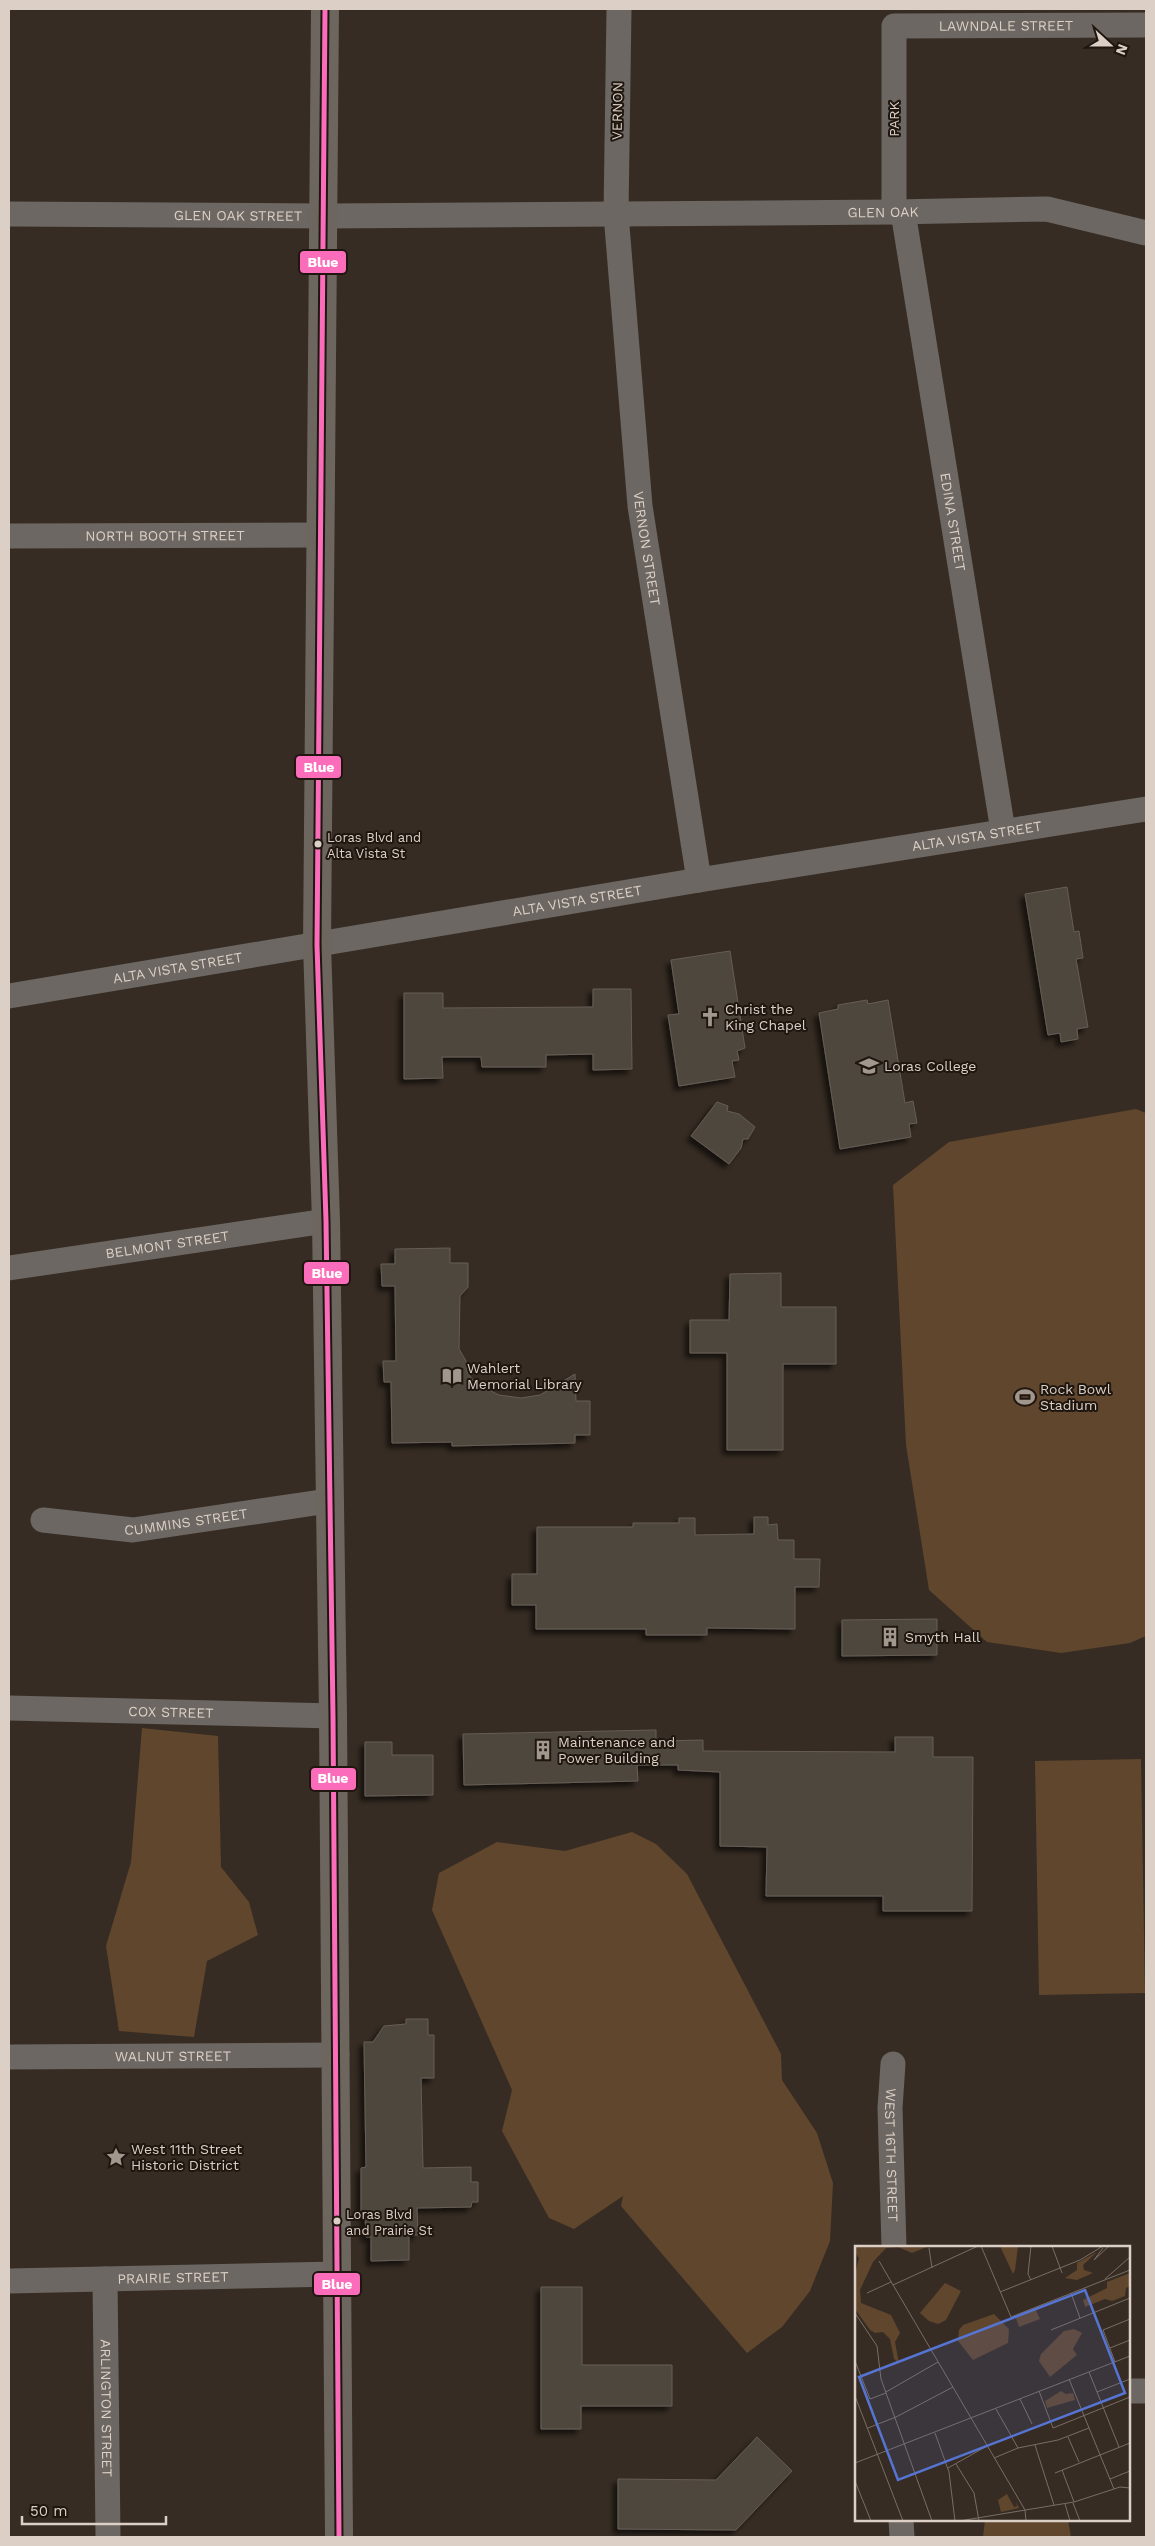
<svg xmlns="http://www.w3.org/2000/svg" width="1155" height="2546" font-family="'Work Sans',sans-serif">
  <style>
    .green { fill: #60462d }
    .building { fill: #4e463e; stroke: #665e56; filter: url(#shadow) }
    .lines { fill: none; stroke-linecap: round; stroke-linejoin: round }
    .minor { stroke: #6c6762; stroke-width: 25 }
    .major { stroke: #6d665f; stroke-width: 28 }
    .bus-1-casing { stroke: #1e160f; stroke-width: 9 }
    .bus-1 { stroke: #fb6dba; stroke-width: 5 }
    .bus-dot { fill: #dcd0c6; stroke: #1e160f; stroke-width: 2 }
    .labels { text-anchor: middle; stroke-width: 4; stroke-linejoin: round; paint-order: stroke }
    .bus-label { font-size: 13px; fill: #dcd0c6; stroke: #1e160f; text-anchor: start }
    .street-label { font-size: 14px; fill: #dcd0c6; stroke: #1e160f }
    .poi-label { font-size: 14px; fill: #dcd0c6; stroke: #1e160f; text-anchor: start }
    .inset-road { fill: none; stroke: #786e64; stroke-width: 1 }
    .view { fill: #5675d3; fill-opacity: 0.15; stroke: #5675d3; stroke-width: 2.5 }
    .inset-edge { fill: none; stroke: #dcd0c6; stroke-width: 2.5 }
    .line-badge { stroke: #1e160f; stroke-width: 2 }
    .badge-label { font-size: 14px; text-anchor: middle; font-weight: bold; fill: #fff }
  </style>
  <defs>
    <filter id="shadow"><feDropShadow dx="-4.5" dy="4.5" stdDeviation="2.5" flood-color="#0009"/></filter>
  </defs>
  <rect width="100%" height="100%" fill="#362c23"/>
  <g class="green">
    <path d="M1136,1109L1146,1113V1636L1130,1643L1061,1653L987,1642L929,1590L906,1445L893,1185L949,1142Z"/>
    <path d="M142,1728L218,1736L221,1867L249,1902L258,1935L207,1961L194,2037L119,2031L106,1946L131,1862Z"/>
    <path d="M1141,1759L1145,1993L1039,1995L1035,1761Z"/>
    <path d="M632,1832L656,1844L687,1874L781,2054L782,2080L817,2133L833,2183L830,2241L810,2291L782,2327L747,2353L621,2206L623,2196L574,2229L549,2218L502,2131L512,2090L432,1910L439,1873L497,1842L565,1851Z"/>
    <path d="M985,2520H1068L1071,2537H983Z"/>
  </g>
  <g class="building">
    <path d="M1067,887L1074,932L1079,931L1083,958L1076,959L1088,1027L1077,1029L1078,1039L1061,1042L1060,1033L1048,1035L1025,894Z"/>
    <path d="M730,951L745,1048L737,1051L739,1060L732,1061L735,1077L679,1086L668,1015L679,1014L671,960Z"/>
    <path d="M593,989H631L632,1069L593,1070V1054L546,1055V1067H482L481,1057H442L443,1078L404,1079V993H443V1008L593,1007Z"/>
    <path d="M867,1000L868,1004L888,1000L905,1103L913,1101L917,1123L909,1124L911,1137L840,1149L819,1013L838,1009V1005Z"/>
    <path d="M717,1102L728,1106L727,1111L739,1114L755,1127L748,1139H743L741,1148L729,1164L691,1136Z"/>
    <path d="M450,1248V1263H468V1287L460,1296L459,1349L466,1361L467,1372L475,1383L499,1395L521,1398L540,1395L575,1374L576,1401H590V1435H575V1443L452,1446V1442L392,1443L391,1382H384L383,1361H396L395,1286H382L381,1264H395V1249Z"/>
    <path d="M781,1273V1307H836V1364H783V1450H727V1353H690V1320H729L730,1274Z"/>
    <path d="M754,1517H768V1525L777,1524L778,1540H794V1559H820L819,1587H795V1629L707,1628V1635H646V1629H536V1605H512V1574H537V1527H633V1523H679V1518H695V1535L754,1534Z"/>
    <path d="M937,1619V1655L842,1656V1620Z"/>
    <path d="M656,1730V1741L703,1740V1751L895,1752V1737H933V1757H973L972,1911H883V1896H766L767,1847L720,1846V1772L678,1770V1765H637L638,1781L464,1785L463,1734Z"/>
    <path d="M365,1742H392V1755H433V1795L365,1796Z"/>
    <path d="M406,2019H428V2035H434V2078H421L423,2168L471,2167V2182H478V2202H472L471,2207L417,2208L418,2235H409V2260L371,2261V2237H366L365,2214H361V2168L366,2167L364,2042H373L384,2026L406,2024Z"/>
    <path d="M541,2287H582V2365H672V2406H581V2429H541Z"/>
    <path d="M757,2437L792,2471L736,2530L618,2529V2479L716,2480Z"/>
  </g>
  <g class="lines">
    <g class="minor">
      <path id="s1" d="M619,9L616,214L640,506L699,880"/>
      <path id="s2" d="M894,212V26L1146,25"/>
      <path id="s3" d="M903,212L1003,831"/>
      <path id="s4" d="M9,214L325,216L894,212L1047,209L1146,233"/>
      <path id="s5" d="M9,536L321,535"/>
      <path id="s6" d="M9,996L699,880L1146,809"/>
      <path id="s7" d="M9,1268L326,1221"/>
      <path id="s8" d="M43,1520L133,1530L328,1501"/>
      <path id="s9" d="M9,1708L333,1716"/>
      <path id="s10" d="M9,2057L337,2055"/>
      <path id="s11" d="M893,2064L890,2108L894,2247"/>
      <path id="s12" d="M105,2279L108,2537"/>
      <path id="s13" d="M9,2281L337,2274"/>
      <path d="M1129,2391H1146"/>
      <path d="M901,2520L902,2537"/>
    </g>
    <path class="major" d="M325,9L317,945L326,1221L333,1716L339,2537"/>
    <defs>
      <path id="bus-1" d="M325,9L317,945L326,1221L333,1716L339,2537"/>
    </defs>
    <use href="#bus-1" class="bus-1-casing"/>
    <use href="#bus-1" class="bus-1"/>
  </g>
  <defs>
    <symbol id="church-bare" viewBox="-9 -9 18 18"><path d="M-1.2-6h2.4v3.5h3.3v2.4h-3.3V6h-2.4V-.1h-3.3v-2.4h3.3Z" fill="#a2978d" stroke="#1e160f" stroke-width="2.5" paint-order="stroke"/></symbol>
    <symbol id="university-bare" viewBox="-9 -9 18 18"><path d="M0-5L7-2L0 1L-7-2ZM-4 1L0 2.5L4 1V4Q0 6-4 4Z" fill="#a2978d" stroke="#1e160f" stroke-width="2.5" paint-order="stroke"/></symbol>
    <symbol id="library-bare" viewBox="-9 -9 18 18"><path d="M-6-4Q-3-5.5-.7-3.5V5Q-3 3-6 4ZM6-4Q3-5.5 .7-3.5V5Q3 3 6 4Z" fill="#a2978d" stroke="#1e160f" stroke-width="2.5" paint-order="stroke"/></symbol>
    <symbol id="stadium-bare" viewBox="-9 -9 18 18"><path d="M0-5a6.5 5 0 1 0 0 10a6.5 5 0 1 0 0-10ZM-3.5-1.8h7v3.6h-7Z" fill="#a2978d" stroke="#1e160f" stroke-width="2.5" paint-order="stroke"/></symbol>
    <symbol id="building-bare" viewBox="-9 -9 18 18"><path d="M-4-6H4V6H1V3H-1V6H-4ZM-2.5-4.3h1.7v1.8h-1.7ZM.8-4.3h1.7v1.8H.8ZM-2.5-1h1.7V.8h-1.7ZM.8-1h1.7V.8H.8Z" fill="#a2978d" stroke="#1e160f" stroke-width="2.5" paint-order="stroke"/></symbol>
    <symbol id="sight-bare" viewBox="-9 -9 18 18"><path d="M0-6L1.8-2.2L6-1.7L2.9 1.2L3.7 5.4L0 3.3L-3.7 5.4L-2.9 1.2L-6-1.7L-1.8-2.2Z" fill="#a2978d" stroke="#1e160f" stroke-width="2.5" paint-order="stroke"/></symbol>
  </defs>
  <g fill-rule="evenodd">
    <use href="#church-bare" x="696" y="1003" width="28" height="28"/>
    <use href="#university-bare" x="855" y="1052" width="28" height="28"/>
    <use href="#library-bare" x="438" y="1362" width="28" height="28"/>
    <use href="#stadium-bare" x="1011" y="1383" width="28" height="28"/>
    <use href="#building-bare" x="876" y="1623" width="28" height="28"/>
    <use href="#building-bare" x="529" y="1736" width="28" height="28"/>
    <use href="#sight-bare" x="102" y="2143" width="28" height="28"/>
  </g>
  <g class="bus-dot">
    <circle cx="318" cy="844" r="4.5"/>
    <circle cx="337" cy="2221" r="4.5"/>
  </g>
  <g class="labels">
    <g class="bus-label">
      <text x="327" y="842">Loras Blvd and<tspan x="327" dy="16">Alta Vista St</tspan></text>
      <text x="346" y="2219">Loras Blvd<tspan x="346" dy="16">and Prairie St</tspan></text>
    </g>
    <g class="street-label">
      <text dy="5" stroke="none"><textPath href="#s2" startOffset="298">LAWNDALE STREET</textPath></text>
      <text transform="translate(617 111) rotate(-89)" y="5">VERNON</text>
      <text transform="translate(894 119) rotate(-90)" y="5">PARK</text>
      <text dy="5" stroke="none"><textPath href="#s4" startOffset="874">GLEN OAK</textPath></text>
      <text dy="5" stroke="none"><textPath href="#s4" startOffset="229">GLEN OAK STREET</textPath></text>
      <text dy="5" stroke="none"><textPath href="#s3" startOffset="314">EDINA STREET</textPath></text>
      <text dy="5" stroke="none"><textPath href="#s5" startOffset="156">NORTH BOOTH STREET</textPath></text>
      <text dy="5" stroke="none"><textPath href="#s1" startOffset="541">VERNON STREET</textPath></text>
      <text dy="5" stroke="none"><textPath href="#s6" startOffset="981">ALTA VISTA STREET</textPath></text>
      <text dy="5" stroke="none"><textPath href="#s6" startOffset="576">ALTA VISTA STREET</textPath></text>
      <text dy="5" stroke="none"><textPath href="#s6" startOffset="171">ALTA VISTA STREET</textPath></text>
      <text dy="5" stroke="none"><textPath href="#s7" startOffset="160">BELMONT STREET</textPath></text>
      <text dy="5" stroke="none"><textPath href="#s8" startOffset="144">CUMMINS STREET</textPath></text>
      <text dy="5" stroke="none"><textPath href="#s9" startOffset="162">COX STREET</textPath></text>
      <text dy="5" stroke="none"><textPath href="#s10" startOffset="164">WALNUT STREET</textPath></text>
      <text dy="5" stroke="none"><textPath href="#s11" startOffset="91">WEST 16TH STREET</textPath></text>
      <text dy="5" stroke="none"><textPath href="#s13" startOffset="164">PRAIRIE STREET</textPath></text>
      <text dy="5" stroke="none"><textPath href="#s12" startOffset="129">ARLINGTON STREET</textPath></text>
    </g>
    <g class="poi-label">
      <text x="725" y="1014">Christ the<tspan x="725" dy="16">King Chapel</tspan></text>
      <text x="884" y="1071">Loras College</text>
      <text x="467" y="1373">Wahlert<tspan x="467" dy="16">Memorial Library</tspan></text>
      <text x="1040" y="1394">Rock Bowl<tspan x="1040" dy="16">Stadium</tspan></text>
      <text x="905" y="1642">Smyth Hall</text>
      <text x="558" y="1747">Maintenance and<tspan x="558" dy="16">Power Building</tspan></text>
      <text x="131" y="2154">West 11th Street<tspan x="131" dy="16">Historic District</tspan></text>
    </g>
  </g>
  <g transform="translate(855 2246)">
    <rect width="275" height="275" fill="#362c23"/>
    <path d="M1,0H74L57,7L43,1L31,2L18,16L5,44L6,57L36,69L45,87L40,96L44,117L39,113L35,93L28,86L20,87L15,84L0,63V29L4,12L0,7ZM163,0L160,24L158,28L145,0ZM242,6L228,19L229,24L238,27L222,34L210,32L222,24V17ZM275,27V40L271,42L270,50L257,55L250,53L230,61L228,54L252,42V36ZM90,37L106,45L91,74L83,78L74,75L65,67ZM181,64L185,73L164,81L161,72ZM139,68L154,83L153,97L118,114L103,95L104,84L108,79ZM219,83L227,87L218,103L222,109L195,131L184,115L186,108L209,85ZM206,145L211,148L218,147L220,154L192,162L190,155ZM152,248L159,261L162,260L161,256L164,262L146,266L143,254Z" fill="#60462d"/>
    <path class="inset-road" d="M126,0L156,71L275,24M176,0L173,28L176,34M197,0L207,27M74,2L77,22M248,2L239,14L254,0M24,15L170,264L171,275M250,33L275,11M38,39L123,0M145,46L225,14L248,0M12,47L36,36M216,47L225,72M0,67L22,100L26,133L77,275M196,84L275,52M255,102L275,94M0,115L15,153L31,147M260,116L248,84L275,73M234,126L264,201M214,133L259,243M184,145L198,182L275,151M31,146L83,116M242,146L275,133M0,150L48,275M165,153L177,178M141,163L163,202M13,182L41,171L98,141M80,187L94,226L100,275M213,191L224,216M180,199L199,259M139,212L163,202L203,194L234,182M0,217L275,110M101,218L119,247L124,275M93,222L132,200M207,224L219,256M200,227L275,197M255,233L275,225M0,235L16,275M275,254V274M218,257L225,275M210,258L215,275M104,275L219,256L265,241L275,242"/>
    <path class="view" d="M230,44L270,147L43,234L4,131Z"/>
    <rect width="275" height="275" class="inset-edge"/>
  </g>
  <g class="line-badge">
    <rect x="299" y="250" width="48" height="24" rx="5" fill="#fb6dba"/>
    <rect x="295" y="755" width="47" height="24" rx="5" fill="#fb6dba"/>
    <rect x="303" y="1261" width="47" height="24" rx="5" fill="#fb6dba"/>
    <rect x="310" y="1767" width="47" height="24" rx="5" fill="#fb6dba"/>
    <rect x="313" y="2272" width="48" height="24" rx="5" fill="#fb6dba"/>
  </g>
  <g class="badge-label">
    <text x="323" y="267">Blue</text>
    <text x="319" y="772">Blue</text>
    <text x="327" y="1278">Blue</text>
    <text x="333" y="1783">Blue</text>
    <text x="337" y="2289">Blue</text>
  </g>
  <rect width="1155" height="2546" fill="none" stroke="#dcd0c6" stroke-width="20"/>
  <g transform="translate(1110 45) rotate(111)" stroke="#1e160f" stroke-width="4" paint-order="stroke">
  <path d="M0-4L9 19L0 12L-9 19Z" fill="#dcd0c6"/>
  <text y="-8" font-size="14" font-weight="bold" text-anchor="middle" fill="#dcd0c6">N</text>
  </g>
  <path d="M22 2516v8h144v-8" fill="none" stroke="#dcd0c6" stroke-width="2.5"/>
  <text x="30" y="2516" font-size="15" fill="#dcd0c6" stroke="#1e160f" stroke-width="4" paint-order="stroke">50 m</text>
</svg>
